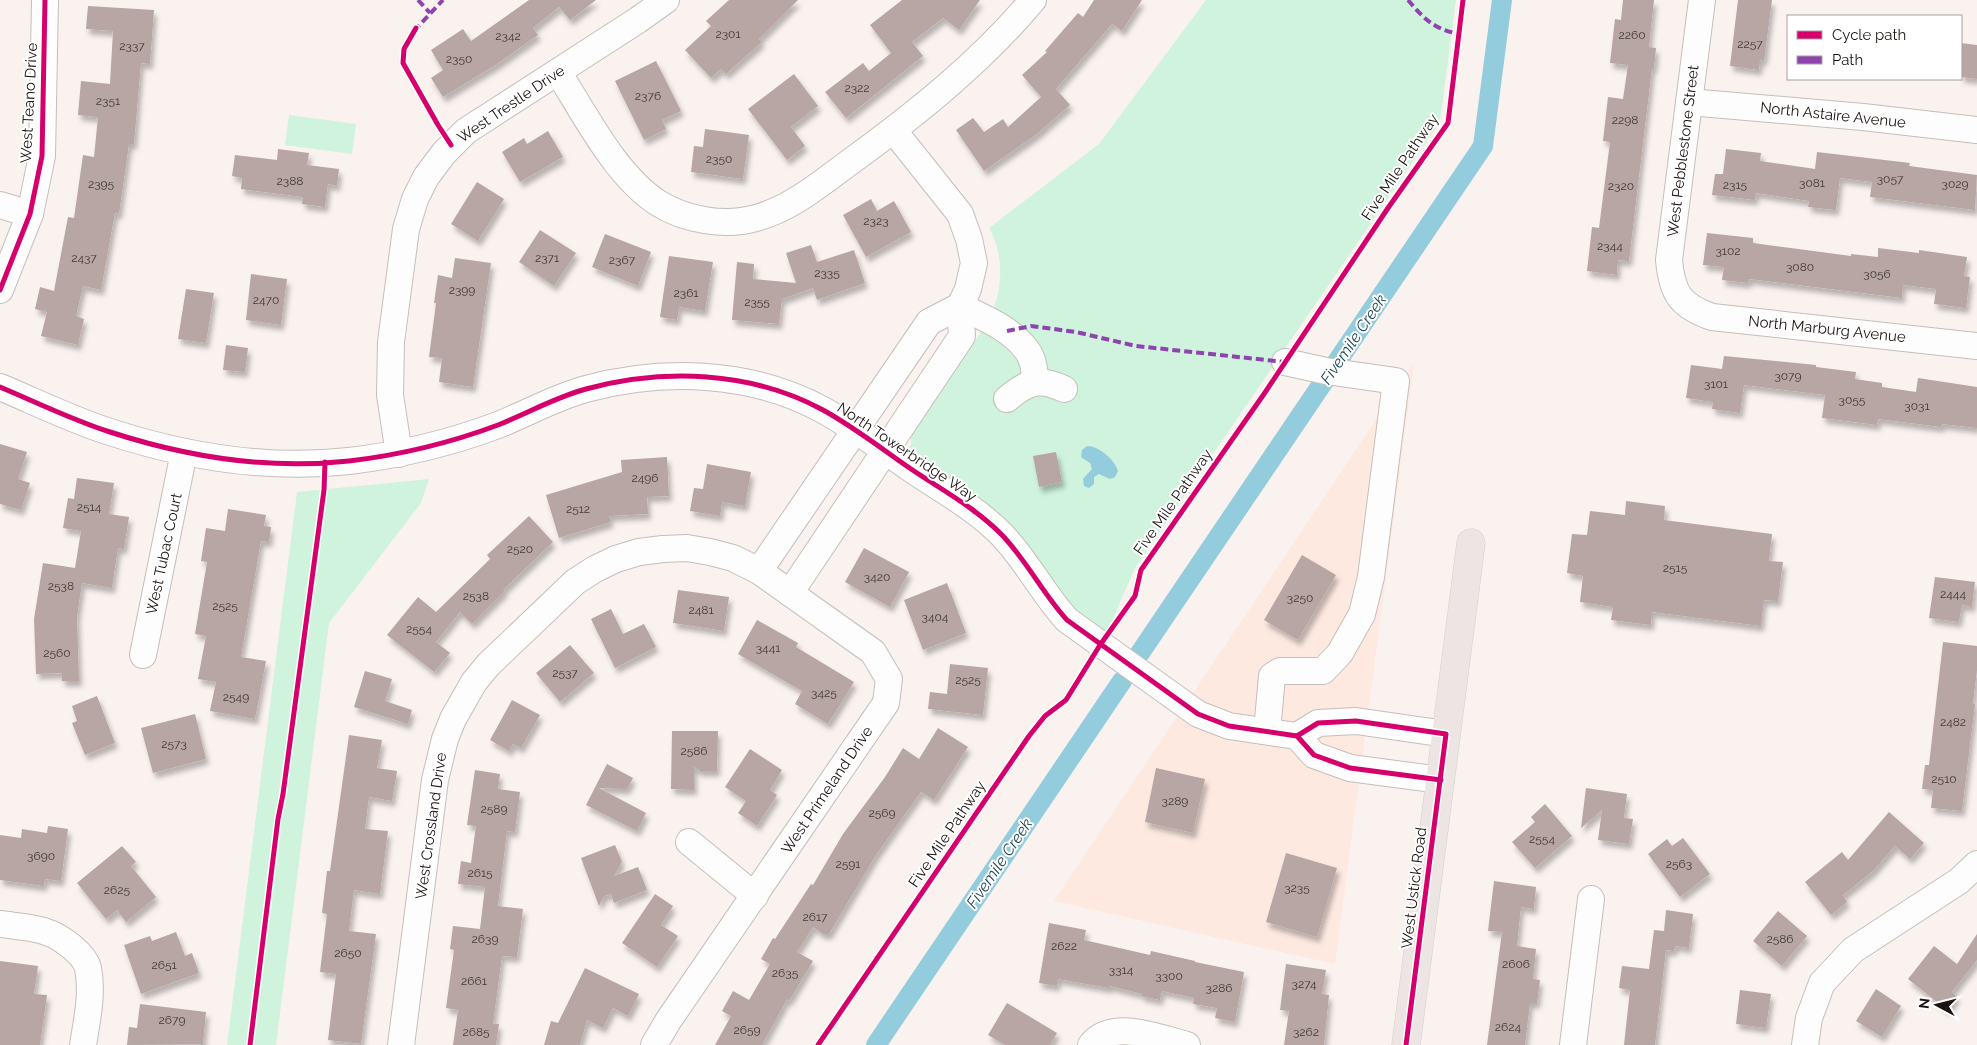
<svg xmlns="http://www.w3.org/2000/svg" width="1977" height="1045" font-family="Raleway,sans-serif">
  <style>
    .built { fill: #fde9e0 }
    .green { fill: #cff3dd }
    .water { fill: #92ccdd }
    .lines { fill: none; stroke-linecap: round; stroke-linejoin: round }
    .canal { stroke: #92ccdd; stroke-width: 20 }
    .building { fill: #b7a6a3; filter: url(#shadow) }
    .minor-casing { stroke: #c5beba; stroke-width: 28 }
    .major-casing { stroke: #d4d0ce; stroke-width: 29 }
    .minor { stroke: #fefdfd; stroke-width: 26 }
    .major { stroke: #ece5e3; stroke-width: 28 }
    .quiet { stroke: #8e44ad; stroke-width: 4; stroke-dasharray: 8 4; stroke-linecap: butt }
    .cycleway-casing { stroke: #fff; stroke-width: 8 }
    .cycleway { stroke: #d6006c; stroke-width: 5 }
    .labels { text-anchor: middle; stroke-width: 4; stroke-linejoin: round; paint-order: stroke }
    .number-label { font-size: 12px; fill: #423836 }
    .street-label { font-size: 15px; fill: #1b1411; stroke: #fff }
    .water-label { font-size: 16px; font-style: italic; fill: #214954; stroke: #fff }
  </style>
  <defs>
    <filter id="shadow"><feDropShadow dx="3" dy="5.5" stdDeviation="2.5" flood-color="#0004"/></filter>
  </defs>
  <rect width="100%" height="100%" fill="#faf2ef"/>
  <path class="built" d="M1414,363L1335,964L1054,901Z"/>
  <g class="green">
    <path d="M1206,0H1456L1440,122L1135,568L1107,632L1093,625L1076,611L1034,555L995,513L908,450L911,444V434C928,410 944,385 961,361C974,342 991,321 997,298C1003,275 1001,248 989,228L1099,144Z"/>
    <path d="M289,115L356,124L352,154L285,145Z"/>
    <path d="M429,479L421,503L329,623L276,1045H227L297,492Z"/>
  </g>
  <path class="water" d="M1087,446C1099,446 1115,460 1118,471L1115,477L1110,479L1099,474L1094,477V484L1089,488L1084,486L1083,479L1092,469L1090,463L1081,457L1082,450Z"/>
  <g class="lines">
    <g class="canal">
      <path d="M1140,653L1483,146L1502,0"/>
      <path d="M876,1045L1122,681"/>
    </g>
  </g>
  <g class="building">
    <path d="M529,0H596L570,20L559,7L533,28L538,35L497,64L443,97L431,78L443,70L431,50L463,29L471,41Z"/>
    <path d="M729,0H798L759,39L762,42L726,74L721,69L711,78L685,50L711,26L706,21Z"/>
    <path d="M902,0H980L959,30L943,18L912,42L923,56L846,118L825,92L863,63L869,71L891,53L870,25Z"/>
    <path d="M1094,0H1142L1122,31L1112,24L1056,89L1070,105L1037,134L984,171L956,130L973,118L984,132L1003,119L1008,127L1041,97L1022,75L1047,52L1045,51L1078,13L1083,17Z"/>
    <path d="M1623,0H1654L1649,47L1656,48L1654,68H1652L1629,261L1618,260L1617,275L1587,271L1592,227L1599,228L1610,142L1603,141L1608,97L1623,99L1628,65L1610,63L1615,19L1621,20Z"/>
    <path d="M1738,0H1772L1764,61L1760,60L1759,70L1730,66Z"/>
    <path d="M88,6L154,10L150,64L141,63L134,144H129L119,214L115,213L101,290L83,286L76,316L84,319L78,345L41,336L47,312L35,309L40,287L54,291L68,217L74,218L83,155L94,157L98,117L78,115L81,81L110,84L113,31L86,29Z"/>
    <path d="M1961,43L1977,45V79L1961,77Z"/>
    <path d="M656,61L681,111L662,120L666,129L644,140L615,81Z"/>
    <path d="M794,74L818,106L791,127L805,146L787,160L748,109Z"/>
    <path d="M705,129L749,135L743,179L691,172L694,146L703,147Z"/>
    <path d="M548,131L563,157L520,182L502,152L524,138L527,144Z"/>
    <path d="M278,149L309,153L307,165L339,169L337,186L328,184L325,207L302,204L303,197L241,189L242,178L232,176L235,155L277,160Z"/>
    <path d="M1726,149L1761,153L1760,161L1815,169L1817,152L1910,163L1909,166L1977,175L1975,210L1870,197L1872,182L1840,178L1836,210L1808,207L1809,201L1756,193L1755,200L1712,195L1715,174H1723Z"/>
    <path d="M477,182L504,199L478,241L451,224Z"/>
    <path d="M871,199L877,211L894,201L911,232L866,257L843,215Z"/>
    <path d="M540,230L576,253L554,286L519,262Z"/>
    <path d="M1707,233L1753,238V243L1851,256V254L1878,257V248L1919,253V250L1967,257L1964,276L1970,277L1966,308L1934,304L1936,289L1903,285L1902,298L1749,279L1748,283L1722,280L1724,267L1703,265Z"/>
    <path d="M605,234L651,252L638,286L592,267Z"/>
    <path d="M811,245L817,262L854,250L865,283L817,300L813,288L782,299L779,324L732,320L737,262L754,264L753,279L796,283L786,253Z"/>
    <path d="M669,256L713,262L705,311L679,307L677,320L660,317Z"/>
    <path d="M455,258L491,263L473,387L439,382L442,358L429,357L436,303H434L438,275L452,278Z"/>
    <path d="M251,274L287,279L281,325L246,320Z"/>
    <path d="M186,289L214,293L206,343L178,339Z"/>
    <path d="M226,345L248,348L245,372L223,370Z"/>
    <path d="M1724,356L1816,365V367L1856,372L1855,379L1882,383V387L1916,392L1918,378L1977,387V428L1942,424L1941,427L1878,419L1877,425L1822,418L1825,395L1744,385L1740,413L1712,409L1713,402L1686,398L1691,365L1722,369Z"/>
    <path d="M0,444L27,452L18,479L30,483L21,510L0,504Z"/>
    <path d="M1056,452L1062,482L1039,487L1033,456Z"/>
    <path d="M667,457L669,496L647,497L648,514L609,516L611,522L559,538L546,495L622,472L621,460Z"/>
    <path d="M707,464L751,472L745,506L722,502L720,516L690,511L694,488L703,489Z"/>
    <path d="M77,478L114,483L109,514L129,517L124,549L118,548L112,588L82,583L77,617L79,681H62V673L36,674L34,619L43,563L75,568L81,531L63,528L68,498L74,499Z"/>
    <path d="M1626,501L1665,506L1664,520L1772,534L1769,561L1783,562L1778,601L1764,600L1761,626L1652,612L1651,625L1611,620L1613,607L1580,602L1583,576L1567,573L1572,534L1587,535L1590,511L1625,515Z"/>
    <path d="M228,509L266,515L264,526L271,527L269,542L261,541L241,657L266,661L255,719L210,711L216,682L198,679L206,636L195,634L207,562L201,561L206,528L225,531Z"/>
    <path d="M529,516L553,542L503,590L505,591L472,624L460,612L436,642L450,653L434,672L387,635L418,597L436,612L490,559L487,555Z"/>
    <path d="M864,548L909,572L890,607L845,582Z"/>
    <path d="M1302,555L1336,575L1298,640L1264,620Z"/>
    <path d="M1935,577L1975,582L1972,607L1962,605L1959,622L1929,618Z"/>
    <path d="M947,583L966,633L923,650L904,600Z"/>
    <path d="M678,590L729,597L724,631L673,623Z"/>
    <path d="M611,609L623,634L644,624L656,647L615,668L591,619Z"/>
    <path d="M757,620L798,643L796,647L854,682L828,724L795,704L802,691L738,654Z"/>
    <path d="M1943,642L1977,646V670L1973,703L1975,704L1962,811L1931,808L1933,790L1922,789L1925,765H1929Z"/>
    <path d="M570,645L594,673L560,702L536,673Z"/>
    <path d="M950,664L988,668L983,715L928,709L930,692L947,694Z"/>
    <path d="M365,671L392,679L385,701L412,710L408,724L354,707Z"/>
    <path d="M97,696L115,743L85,755L72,723L77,721L72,706Z"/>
    <path d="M512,700L540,715L521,748L513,744L509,751L490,740Z"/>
    <path d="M195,714L206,759L153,773L141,728Z"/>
    <path d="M938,728L968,747L934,800L921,792L876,855L829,934H823L813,927L797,952L813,961L789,1001L787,999L762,1045H715L731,1016L722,1011L733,991L749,1000L770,964L761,959L773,938L775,939L811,884L813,885L843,834L885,777L903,748L919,759Z"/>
    <path d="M672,731H718L717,771H700L694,767V790L671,789Z"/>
    <path d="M349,735L382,740L377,768L397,771L392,801L369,797L365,829L388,831L380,894L354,890L349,931L376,934L361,1044L328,1040L336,974L320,972L327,914L322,913L327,871H330Z"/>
    <path d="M750,749L782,770L770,790L777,795L757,826L738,813L746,801L725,787Z"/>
    <path d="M607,764L633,778L627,789L599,788L646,813L637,831L586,805Z"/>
    <path d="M1156,768L1205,779L1193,833L1145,822Z"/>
    <path d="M475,770L500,774L498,789L520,792L515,832L507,831L498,906L523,909L517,957L502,956L493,1024H499L496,1045H453L458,1010L446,1008L454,950L450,949L453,926L480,929L485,887L458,884L461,861L471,863L476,826L467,825Z"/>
    <path d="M1586,788L1627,794L1624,818L1633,819L1629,844L1598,840L1602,810L1581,828Z"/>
    <path d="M1545,804L1572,836L1535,868L1512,842L1535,822L1531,817Z"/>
    <path d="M1889,812L1924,843L1910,859L1895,846L1873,871L1843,895L1847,902L1831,915L1805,882L1842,852L1848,860Z"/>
    <path d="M48,826L68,829L61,881L45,879L44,886L0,880V835L21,838L22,829L47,833Z"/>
    <path d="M1683,838L1710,874L1680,897L1648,854L1667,839L1672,846Z"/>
    <path d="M615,845L622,862L614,876L638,867L647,890L614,903L611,894L604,896L599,906L581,858Z"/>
    <path d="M122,846L136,862L131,866L156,897L126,922L117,910L106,919L77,883Z"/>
    <path d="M1286,853L1337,868L1317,937L1266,922Z"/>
    <path d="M1494,881L1536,887L1534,909L1521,907L1517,946L1536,949L1533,979L1540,980L1537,1003H1530L1525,1045H1487L1502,932L1488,931Z"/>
    <path d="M655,894L673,906L661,925L678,936L657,967L622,943Z"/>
    <path d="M1666,910L1693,914L1689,948L1675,946L1674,951L1666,950L1655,1045H1624L1630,990L1619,988L1622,966L1649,969L1654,930L1664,931Z"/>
    <path d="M1778,911L1807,936L1782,966L1753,941Z"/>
    <path d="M1049,923L1086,930L1084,940L1150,955L1151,951L1195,961V962L1244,972L1235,1022L1215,1018L1217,1008L1193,1004L1194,998L1162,991L1160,1000L1141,996L1142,994L1110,986L1109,988L1058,979L1057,986L1039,983Z"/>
    <path d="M176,932L185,956L192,953L199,973L141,994L124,945L150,936L152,941Z"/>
    <path d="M1977,934V960L1952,992L1957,997L1947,1010L1908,979L1934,946L1957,964Z"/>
    <path d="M0,961L38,966L34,994L47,995L40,1045H0Z"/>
    <path d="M1286,964L1326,970L1322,994L1329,995L1324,1045H1284L1289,1011L1280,1010Z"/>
    <path d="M585,968L639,994L628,1016L613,1008L603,1028L587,1020L580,1045H544L551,1021L558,1023Z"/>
    <path d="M1876,989L1901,1006L1882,1037L1856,1021Z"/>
    <path d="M1740,990L1771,994L1766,1028L1736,1024Z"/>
    <path d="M1007,1003L1057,1033L1050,1045H1005L988,1035Z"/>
    <path d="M140,1004L206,1012L203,1044L127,1045L129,1027L137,1028Z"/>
  </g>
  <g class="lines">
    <defs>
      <g id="minor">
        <path d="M1702,0L1669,260C1672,293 1680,306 1712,317L1977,346"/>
        <path d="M558,72C585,114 615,175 658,203C685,220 725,227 756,218C792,208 820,184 850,162C916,114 980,63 1033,0"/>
        <path d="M1689,102L1863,117L1977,130"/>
        <path d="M894,131L960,214L969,239L974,263L968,289L960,306C982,317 1010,328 1026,349C1033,358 1035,371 1035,382"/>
        <path d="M0,205L30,214"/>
        <path d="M0,290L30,214L42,156L45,0"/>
        <path d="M0,387C36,402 72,420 110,432C187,457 268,470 349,461C400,455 450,443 498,425C528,413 556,397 586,389C664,368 751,371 823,410C854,427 882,449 911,469C942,490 977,509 1002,535C1027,561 1043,594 1067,620L1198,714L1229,726L1297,736L1314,755L1350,768L1441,780"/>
        <path d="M1007,399C1027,382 1039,377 1064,389"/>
        <path d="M399,454L390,395L391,342L406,229L415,199L426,177L444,153L466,131L638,20L666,0"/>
        <path d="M759,571L929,322L960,306L962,336L790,593"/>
        <path d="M143,655L184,452"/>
        <path d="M1267,731L1272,676L1280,671H1323L1340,653L1362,614L1371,577L1396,381L1326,371L1285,362"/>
        <path d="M1297,736L1318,723L1356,721L1446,734"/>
        <path d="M689,842L755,896"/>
        <path d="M0,924C30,928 48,927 72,947C78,952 86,960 88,968C93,993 87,1020 83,1045"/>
        <path d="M401,1045L435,780L445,739L453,719L474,682L488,665L575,582L595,569L616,559L639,552L663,549L687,548L710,552L733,558L759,571L873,652L889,679L886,703L668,1021L654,1045"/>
        <path d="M1091,1045C1113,1018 1159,1038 1187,1045"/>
        <path d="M1573,1045L1591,899"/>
        <path d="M1805,1045L1809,1018L1822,983L1853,950L1959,881L1977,864"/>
      </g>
      <path id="major" d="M1406,1045L1471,543"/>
    </defs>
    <use href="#minor" class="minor-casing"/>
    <use href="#major" class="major-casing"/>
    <use href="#minor" class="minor"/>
    <use href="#major" class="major"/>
    <g class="quiet">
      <path d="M418,0L430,13"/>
      <path d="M1408,0C1424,19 1434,29 1459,34"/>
      <path d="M414,31L443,0"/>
      <path d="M1007,331L1031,326L1076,332L1136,346L1285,362"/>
    </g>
    <defs>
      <g id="cycleway">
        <path d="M416,28L404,49L403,63L438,125L451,145"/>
        <path d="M0,290L30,214L42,156L45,0"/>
        <path d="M0,387C36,402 72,420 110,432C187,457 268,470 349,461C400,455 450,443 498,425C528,413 556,397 586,389C664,368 751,371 823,410C854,427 882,449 911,469C942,490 977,509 1002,535C1027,561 1043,594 1067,620L1198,714L1229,726L1297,736L1314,755L1350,768L1441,780"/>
        <path d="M1297,736L1318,723L1356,721L1446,734L1406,1045"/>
        <path d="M250,1045L278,819L283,794L324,490L325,462"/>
        <path d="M818,1045L1029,736L1045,716L1066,700L1100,645L1135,596L1141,570L1264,394L1388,208L1448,123L1463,0"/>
      </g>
    </defs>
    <use href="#cycleway" class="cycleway-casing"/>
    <use href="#cycleway" class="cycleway"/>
  </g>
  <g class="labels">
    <g class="number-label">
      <text x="728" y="38">2301</text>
      <text x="1632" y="39">2260</text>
      <text x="508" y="40">2342</text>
      <text x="1750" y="48">2257</text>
      <text x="132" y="50">2337</text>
      <text x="459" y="63">2350</text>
      <text x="857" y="92">2322</text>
      <text x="648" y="100">2376</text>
      <text x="108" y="105">2351</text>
      <text x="1625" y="124">2298</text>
      <text x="719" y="163">2350</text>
      <text x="1890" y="183">3057</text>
      <text x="290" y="185">2388</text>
      <text x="1812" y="187">3081</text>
      <text x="101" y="188">2395</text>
      <text x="1955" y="188">3029</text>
      <text x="1735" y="189">2315</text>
      <text x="1621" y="190">2320</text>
      <text x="876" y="225">2323</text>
      <text x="1610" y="250">2344</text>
      <text x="1728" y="255">3102</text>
      <text x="84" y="262">2437</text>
      <text x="547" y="262">2371</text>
      <text x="622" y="264">2367</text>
      <text x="1800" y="271">3080</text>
      <text x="827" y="277">2335</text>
      <text x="1877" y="278">3056</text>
      <text x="462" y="294">2399</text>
      <text x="686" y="297">2361</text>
      <text x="266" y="304">2470</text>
      <text x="757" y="306">2355</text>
      <text x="1788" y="380">3079</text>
      <text x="1716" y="388">3101</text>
      <text x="1852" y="404">3055</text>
      <text x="1917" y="410">3031</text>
      <text x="645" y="482">2496</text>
      <text x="89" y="511">2514</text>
      <text x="578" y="513">2512</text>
      <text x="520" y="553">2520</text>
      <text x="1675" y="572">2515</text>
      <text x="877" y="581">3420</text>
      <text x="61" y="590">2538</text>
      <text x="1953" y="598">2444</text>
      <text x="476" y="600">2538</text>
      <text x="1300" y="602">3250</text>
      <text x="225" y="610">2525</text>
      <text x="701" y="614">2481</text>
      <text x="935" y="621">3404</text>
      <text x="419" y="633">2554</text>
      <text x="768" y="652">3441</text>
      <text x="57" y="657">2560</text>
      <text x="565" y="677">2537</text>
      <text x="968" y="684">2525</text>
      <text x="824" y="697">3425</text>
      <text x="236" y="701">2549</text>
      <text x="1953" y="726">2482</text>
      <text x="174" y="748">2573</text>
      <text x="694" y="755">2586</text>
      <text x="1944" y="783">2510</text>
      <text x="1175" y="805">3289</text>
      <text x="494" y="813">2589</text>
      <text x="882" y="817">2569</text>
      <text x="1542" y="843">2554</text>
      <text x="41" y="860">3690</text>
      <text x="848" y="868">2591</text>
      <text x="1679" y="868">2563</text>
      <text x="480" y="877">2615</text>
      <text x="1297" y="892">3235</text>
      <text x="117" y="894">2625</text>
      <text x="815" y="921">2617</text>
      <text x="485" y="943">2639</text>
      <text x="1780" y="943">2586</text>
      <text x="1064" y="950">2622</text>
      <text x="348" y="957">2650</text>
      <text x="1516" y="968">2606</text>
      <text x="164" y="969">2651</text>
      <text x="1121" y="974">3314</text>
      <text x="785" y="977">2635</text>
      <text x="1169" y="980">3300</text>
      <text x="474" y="985">2661</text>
      <text x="1304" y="988">3274</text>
      <text x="1219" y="992">3286</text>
      <text x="172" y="1024">2679</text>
      <text x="1508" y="1031">2624</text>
      <text x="747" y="1034">2659</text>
      <text x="476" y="1036">2685</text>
      <text x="1306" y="1036">3262</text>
    </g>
    <g class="street-label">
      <text transform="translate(29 103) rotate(-87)" y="5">West Teano Drive</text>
      <text transform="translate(511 104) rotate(-34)" y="5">West Trestle Drive</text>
      <text transform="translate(1833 115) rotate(6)" y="5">North Astaire Avenue</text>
      <text transform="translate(1683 151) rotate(-83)" y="5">West Pebblestone Street</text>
      <text transform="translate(1400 167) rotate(-56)" y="5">Five Mile Pathway</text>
      <text transform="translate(1827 329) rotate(6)" y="5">North Marburg Avenue</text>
      <text transform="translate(907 452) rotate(34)" y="5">North Towerbridge Way</text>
      <text transform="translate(1173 502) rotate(-55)" y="5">Five Mile Pathway</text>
      <text transform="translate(164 554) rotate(-78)" y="5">West Tubac Court</text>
      <text transform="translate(827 790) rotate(-56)" y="5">West Primeland Drive</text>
      <text transform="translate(431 826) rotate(-82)" y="5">West Crossland Drive</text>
      <text transform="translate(947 834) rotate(-56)" y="5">Five Mile Pathway</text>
      <text transform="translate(1414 888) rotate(-83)" y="5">West Ustick Road</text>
    </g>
    <g class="water-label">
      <text transform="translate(1353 339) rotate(-56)" y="6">Fivemile Creek</text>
      <text transform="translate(999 863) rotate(-56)" y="6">Fivemile Creek</text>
    </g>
  </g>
  <rect x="1787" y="15" width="175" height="65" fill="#ffffff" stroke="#a4a1a0"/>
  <rect x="1797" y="31" width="25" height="8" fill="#d6006c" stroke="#a4a1a0"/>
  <text x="1832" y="40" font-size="15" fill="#1b1411">Cycle path</text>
  <rect x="1797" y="56" width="25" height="8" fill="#8e44ad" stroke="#a4a1a0"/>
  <text x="1832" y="65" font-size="15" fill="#1b1411">Path</text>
  <g transform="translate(1937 1005) rotate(277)" stroke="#ffffff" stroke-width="4" paint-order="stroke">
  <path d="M0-4L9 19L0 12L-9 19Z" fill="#1b1411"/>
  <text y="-8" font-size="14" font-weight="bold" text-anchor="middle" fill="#1b1411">N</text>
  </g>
</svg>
